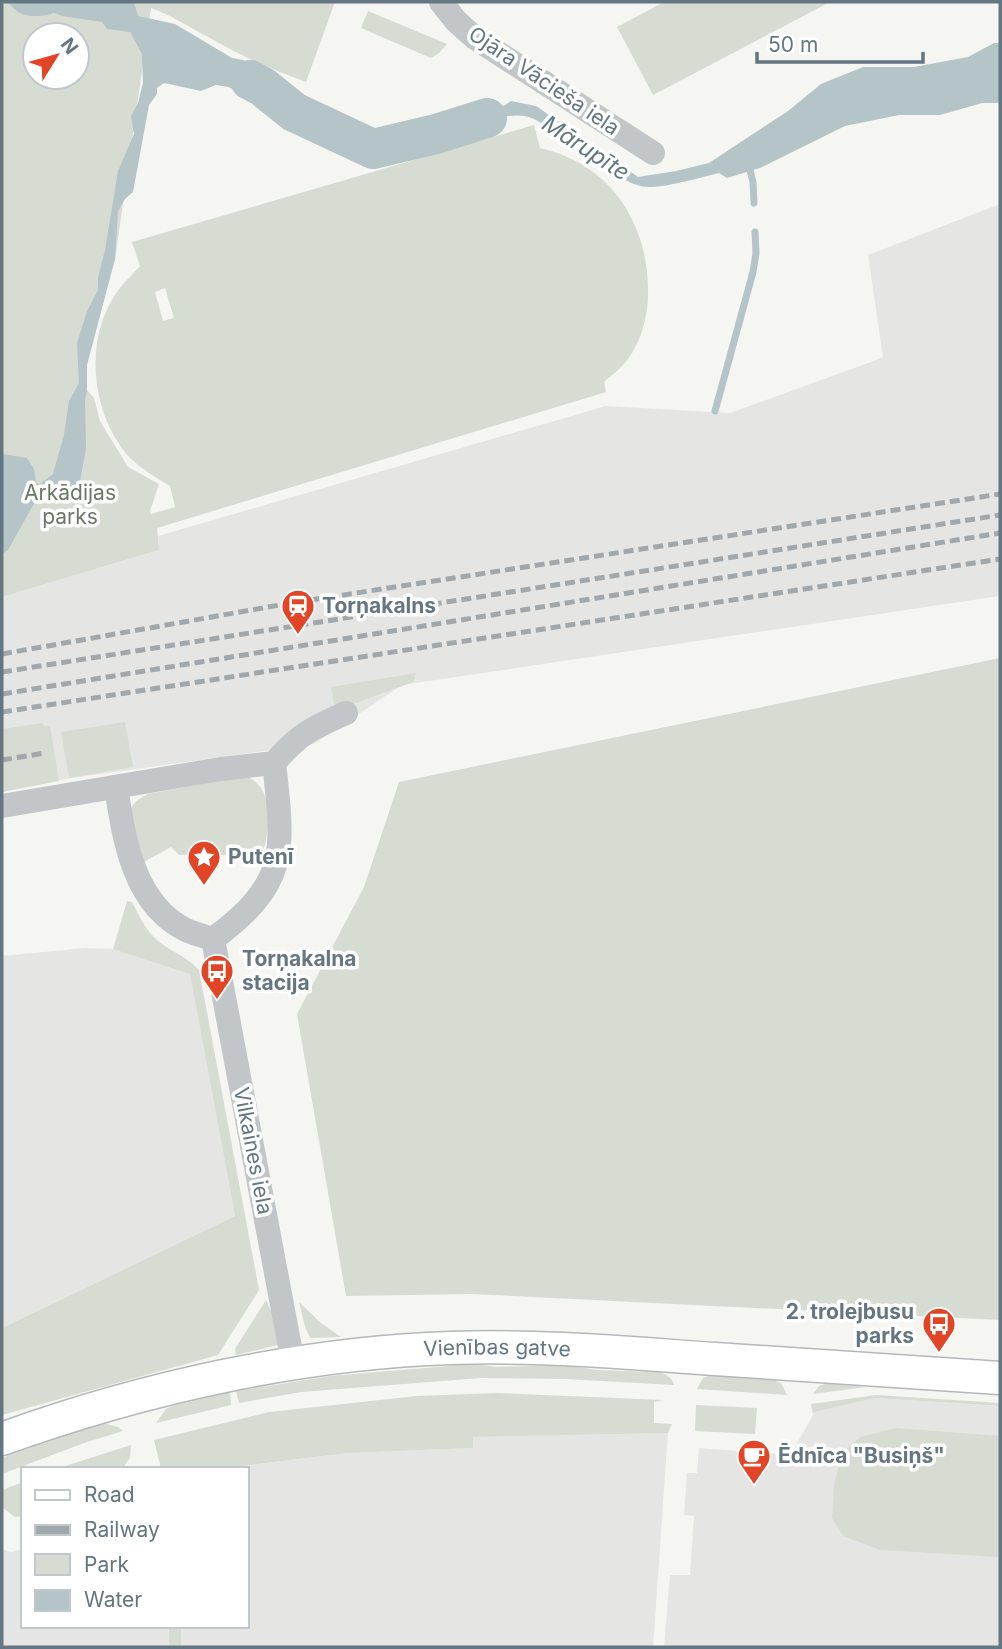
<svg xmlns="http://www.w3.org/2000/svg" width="1002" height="1649" font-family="Inter,sans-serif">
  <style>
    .built { fill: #e5e6e4 }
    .green { fill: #d6dcd2; fill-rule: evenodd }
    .water { fill: #b5c4c6 }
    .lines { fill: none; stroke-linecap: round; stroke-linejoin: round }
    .stream { stroke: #b5c4c6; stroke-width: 7 }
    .river { stroke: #b5c4c6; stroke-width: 40 }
    .major-casing { stroke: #b3b8bb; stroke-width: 35 }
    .minor { stroke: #c2c6c9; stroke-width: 24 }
    .major { stroke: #fff; stroke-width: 32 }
    .rail { stroke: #a1a8ac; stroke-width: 5; stroke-dasharray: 10 5; stroke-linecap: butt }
    .labels { text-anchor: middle; stroke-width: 7; stroke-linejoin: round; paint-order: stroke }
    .street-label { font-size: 21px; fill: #647682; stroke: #fff }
    .park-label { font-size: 21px; fill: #697963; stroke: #fff }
    .poi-label { font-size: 21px; font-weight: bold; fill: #647682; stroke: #fff; text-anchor: start }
    .water-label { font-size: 23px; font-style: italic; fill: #5f787f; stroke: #fff }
  </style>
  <rect width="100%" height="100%" fill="#f5f5f1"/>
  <g class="built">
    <path d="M1000,204V596L402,685L314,744L65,779L2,792V597L159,550L158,536L606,406L730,413L871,362L883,357L868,255Z"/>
    <path d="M85,948L113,949L156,960L190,973L235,1216L2,1328V956Z"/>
    <path d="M875,1398L1000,1406V1647H664L670,1575H690L694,1516L684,1515L687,1473H697L699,1448L790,1455L815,1412Z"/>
    <path d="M668,1433L653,1647H2V1549L11,1552L23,1549V1626H247V1469H218L348,1453L472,1448V1437Z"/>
  </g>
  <g class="green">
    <path d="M2,2H335L306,82C273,70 241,56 210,38C190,28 172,15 151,8L115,259L91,344L87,365V390L94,398L100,421L128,467L159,484L150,511L151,514L175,507L170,486C156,478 142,469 130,458C93,418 84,346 112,300C119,287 130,277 140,266L132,242L534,125L540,148C610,164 647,221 648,289C649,314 641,345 624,364C618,371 610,376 604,382L606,392L157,528L159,550L2,597ZM35,35H77V77H35ZM165,288L174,318L163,321L155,292Z"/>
    <path d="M664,2H830L653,95L617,27Z"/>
    <path d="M368,11L447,44L439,53L431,58L361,28Z"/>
    <path d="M1000,658V1320L472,1294L346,1296L297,1014L364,887L399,782Z"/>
    <path d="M416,673L413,682L340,709L335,708L331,687Z"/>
    <path d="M125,722L133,767L69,778L61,732Z"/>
    <path d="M42,723L45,726H50L59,781L2,792V729Z"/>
    <path d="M245,776C278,788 269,836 260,862L212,853L179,855L171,847L140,864L129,813C133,802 138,799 148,794Z"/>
    <path d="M127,901L132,902C138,913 144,927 153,936C167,951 186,955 199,970L259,1290L218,1355L2,1415V1328L235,1216L190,974L113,949Z"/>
    <path d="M266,1300L281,1332L278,1345L236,1355L235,1349Z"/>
    <path d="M299,1302L321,1323L341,1337L310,1338L305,1327Z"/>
    <path d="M472,1364L497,1367L565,1365L597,1370L656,1372C665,1373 672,1377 674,1385L566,1379L481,1378L301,1392L239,1403L236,1391L330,1376Z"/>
    <path d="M715,1374L772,1379L781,1383L787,1395L697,1389L703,1378Z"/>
    <path d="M828,1383L866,1387L813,1394L819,1386Z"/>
    <path d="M230,1392L231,1405L156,1423L166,1409L172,1406Z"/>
    <path d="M498,1393L663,1400L654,1402V1423L672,1424L668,1433L473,1437V1448L348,1453L218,1469H161L154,1440L269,1412L417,1396Z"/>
    <path d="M876,1395L1000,1403V1406L875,1398L815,1412L813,1414L811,1404Z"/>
    <path d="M696,1405L757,1408L755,1434L695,1431Z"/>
    <path d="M99,1422L118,1427L123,1431L84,1443L2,1474V1458Z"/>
    <path d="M896,1428L1000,1436V1557L880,1550L843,1536L832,1518L834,1486L841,1454L860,1437Z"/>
    <path d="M131,1445L130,1458L122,1469H56Z"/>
    <path d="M23,1482V1516L15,1517L2,1507V1490Z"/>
    <rect x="169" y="1626" width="12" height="21"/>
  </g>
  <g class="water">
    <path d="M7,2H134L138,16L175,24L232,58L243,60L289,87L297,96L298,105L291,116L286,118L255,97L228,87L216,85L201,91L164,83L157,88V94L149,105L133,192L125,199L118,211L115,259L87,365V390L85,400L86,448L80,482L68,495L36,500L8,550L2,554V454L27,458L34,469L36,483L40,484L53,474L64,435L69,401L79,383L77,343L87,311L98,290V278L105,250L118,171L134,134L131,116L138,103L143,83L142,54L130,32L107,29L102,22L62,16L54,13C47,16 29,18 20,13C16,11 11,5 7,2Z"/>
    <path d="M994,43H1000V103H982L940,115H899L845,126L760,168L727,178L719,173C702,177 665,188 648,187C622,186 590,154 569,139C555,138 548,126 536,120C510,105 462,131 438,142L433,126L493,113L511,101L536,106L638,177L676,171L709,163L788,111L821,84L863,67H914L968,57Z"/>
  </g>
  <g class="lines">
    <g class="stream">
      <path d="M748,162L753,182L754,203"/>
      <path d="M715,411L753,272L756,253L755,232"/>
    </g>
    <path class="river" d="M250,80L263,87L294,112L373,149L436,134L487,118"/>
    <defs>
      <g id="major">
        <path id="s1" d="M2,1439C143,1388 300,1353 451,1348C540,1345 627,1353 715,1359C810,1366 905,1372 1000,1378"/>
      </g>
    </defs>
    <use href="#major" class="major-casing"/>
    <g class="minor">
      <path d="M441,2L456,21L475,38L653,153"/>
      <path d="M116,787C124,838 133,904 186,930C195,934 204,936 213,939"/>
      <path d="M2,806L221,769L274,763C300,733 311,729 346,713"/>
      <path d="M213,939L293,1363"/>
      <path d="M213,939C289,883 284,851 274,763"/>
    </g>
    <use href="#major" class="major"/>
    <g class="rail">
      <path d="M2,654L291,603L1000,494"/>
      <path d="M2,672L1000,515"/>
      <path d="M2,694L1000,533"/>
      <path d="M2,712L1000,559"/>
      <path d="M2,760L45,753"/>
    </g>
  </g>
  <defs>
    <symbol id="station-pin" viewBox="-11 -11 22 30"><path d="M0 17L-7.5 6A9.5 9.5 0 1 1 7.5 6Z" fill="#e14525" stroke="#fff"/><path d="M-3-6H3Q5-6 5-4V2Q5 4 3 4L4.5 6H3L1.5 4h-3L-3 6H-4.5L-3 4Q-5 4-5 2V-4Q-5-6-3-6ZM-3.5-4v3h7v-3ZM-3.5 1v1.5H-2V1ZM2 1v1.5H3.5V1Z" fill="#fff"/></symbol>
    <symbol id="sight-pin" viewBox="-11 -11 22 30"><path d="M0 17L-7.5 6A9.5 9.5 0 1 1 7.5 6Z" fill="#e14525" stroke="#fff"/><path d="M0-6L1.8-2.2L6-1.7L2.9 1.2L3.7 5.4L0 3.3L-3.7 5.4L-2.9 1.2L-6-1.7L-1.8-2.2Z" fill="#fff"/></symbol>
    <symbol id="bus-pin" viewBox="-11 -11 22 30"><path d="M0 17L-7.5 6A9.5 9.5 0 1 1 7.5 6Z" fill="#e14525" stroke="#fff"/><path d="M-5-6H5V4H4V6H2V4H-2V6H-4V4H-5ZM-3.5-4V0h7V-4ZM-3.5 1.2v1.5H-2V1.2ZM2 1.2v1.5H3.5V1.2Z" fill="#fff"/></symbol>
    <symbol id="cafe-pin" viewBox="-11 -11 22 30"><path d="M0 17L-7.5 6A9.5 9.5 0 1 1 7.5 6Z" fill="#e14525" stroke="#fff"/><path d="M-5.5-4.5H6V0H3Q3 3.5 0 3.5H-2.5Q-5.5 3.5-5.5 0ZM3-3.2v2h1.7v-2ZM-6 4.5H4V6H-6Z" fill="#fff"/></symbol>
  </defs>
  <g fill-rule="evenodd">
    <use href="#station-pin" x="279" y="587" width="38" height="52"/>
    <use href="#sight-pin" x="185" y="838" width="38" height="52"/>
    <use href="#bus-pin" x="198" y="952" width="38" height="52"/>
    <use href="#bus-pin" x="920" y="1305" width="38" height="52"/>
    <use href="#cafe-pin" x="735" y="1437" width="38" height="52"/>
  </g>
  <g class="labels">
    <g class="street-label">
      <text transform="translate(544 81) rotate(34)" y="7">Ojāra Vācieša iela</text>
      <text transform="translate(253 1151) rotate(79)" y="7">Vilkaines iela</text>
      <text dy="7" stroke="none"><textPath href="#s1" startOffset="506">Vienības gatve</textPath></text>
    </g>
    <g class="park-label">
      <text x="70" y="500">Arkādijas<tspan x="70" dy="24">parks</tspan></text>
    </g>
    <g class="poi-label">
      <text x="322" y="613">Torņakalns</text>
      <text x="228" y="864">Putenī</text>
      <text x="242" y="966">Torņakalna<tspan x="242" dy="24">stacija</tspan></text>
      <text x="914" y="1319" text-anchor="end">2. trolejbusu<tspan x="914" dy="24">parks</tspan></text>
      <text x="778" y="1463">Ēdnīca "Busiņš"</text>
    </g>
    <g class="water-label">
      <text transform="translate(586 148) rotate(33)" y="8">Mārupīte</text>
    </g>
  </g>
  <rect width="1002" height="1649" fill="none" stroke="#647682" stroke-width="7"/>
  <rect x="21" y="1467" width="228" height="161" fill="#ffffff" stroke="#c1c8cd" stroke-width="2"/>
  <rect x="35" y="1490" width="35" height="10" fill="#ffffff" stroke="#c1c8cd" stroke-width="2"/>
  <text x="84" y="1502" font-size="21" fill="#647682">Road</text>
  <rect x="35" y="1525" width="35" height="10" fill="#a1a8ac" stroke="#c1c8cd" stroke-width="2"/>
  <text x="84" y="1537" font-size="21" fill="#647682">Railway</text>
  <rect x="35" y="1554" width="35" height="21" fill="#d6dcd2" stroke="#c1c8cd" stroke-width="2"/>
  <text x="84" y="1572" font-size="21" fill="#647682">Park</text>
  <rect x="35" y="1590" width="35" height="21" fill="#b5c4c6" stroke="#c1c8cd" stroke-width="2"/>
  <text x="84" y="1607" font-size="21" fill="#647682">Water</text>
  <g transform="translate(56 56) rotate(53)"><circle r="33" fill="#ffffff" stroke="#c1c8cd" stroke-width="2"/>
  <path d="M0-5L12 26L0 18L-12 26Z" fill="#e14525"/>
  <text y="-10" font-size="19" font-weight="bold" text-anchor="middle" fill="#647682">N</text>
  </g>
  <path d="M757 52v10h166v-10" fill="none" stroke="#647682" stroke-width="3.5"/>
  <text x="768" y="52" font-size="21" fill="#647682" stroke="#ffffff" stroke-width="5" paint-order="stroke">50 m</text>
</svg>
